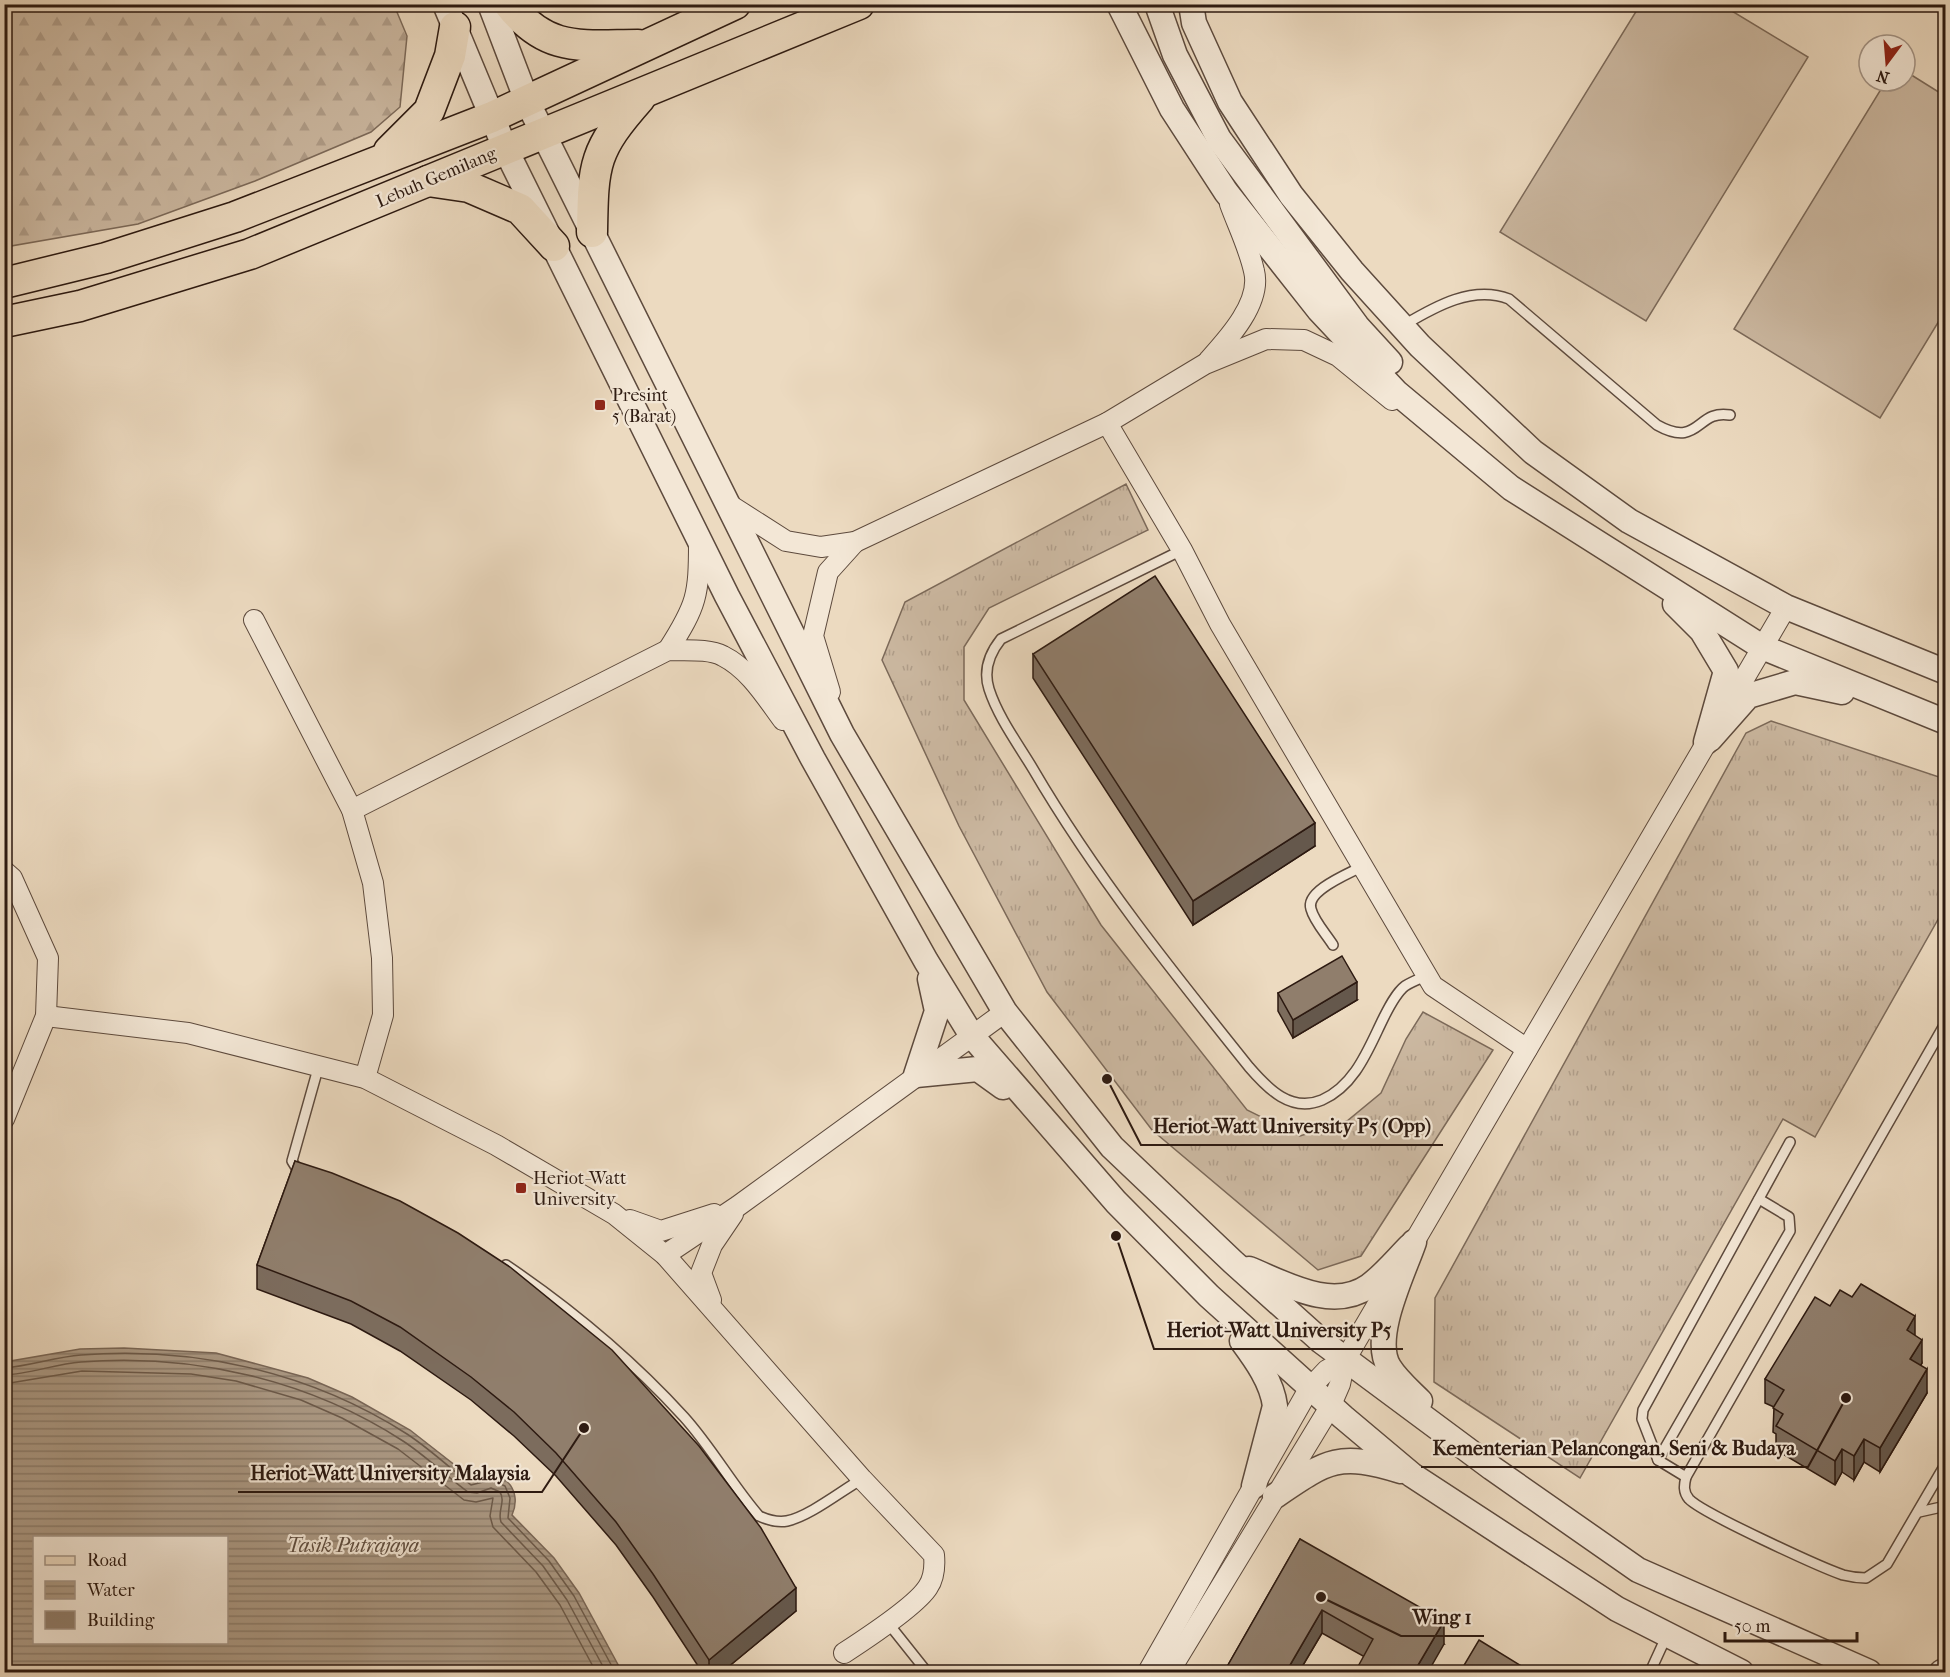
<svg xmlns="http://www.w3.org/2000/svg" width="1950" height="1677" font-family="'IM FELL French Canon',serif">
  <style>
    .grass { fill: url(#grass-tufts); stroke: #7c6a5a; stroke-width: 1.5 }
    .forest { fill: url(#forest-firs); stroke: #7c6a5a; stroke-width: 1.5 }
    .pitch { fill: #ccb9a2; stroke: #7c6a5a; stroke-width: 1.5 }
    .water { fill: url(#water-rules); stroke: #796656; stroke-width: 1.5; fill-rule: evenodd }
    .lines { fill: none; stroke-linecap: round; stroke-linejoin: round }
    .shore { stroke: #6c5a4a; stroke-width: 1.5 }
    .service-casing { stroke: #5d4a3d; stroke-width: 12 }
    .minor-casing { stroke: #5d4a3d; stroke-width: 22 }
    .tertiary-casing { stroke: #5d4a3d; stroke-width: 27 }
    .primary-casing { stroke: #2d1a11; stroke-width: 33 }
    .service { stroke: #f3e7d6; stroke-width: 9 }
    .minor { stroke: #f3e7d6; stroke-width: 20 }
    .tertiary { stroke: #f3e7d6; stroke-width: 24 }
    .primary { stroke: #ecdac0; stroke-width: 30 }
    .wall { fill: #7c6c5d; stroke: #2d1a11; stroke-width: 1.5 }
    .shaded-wall { fill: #65584c; stroke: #2d1a11; stroke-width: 1.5 }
    .building { fill: #907e6c; stroke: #2d1a11; stroke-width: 1.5 }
    .poi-dot { fill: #8f2418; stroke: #f3e7d6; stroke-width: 2 }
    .labels { text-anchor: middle; stroke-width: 4.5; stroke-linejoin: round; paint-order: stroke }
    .street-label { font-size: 18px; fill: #2d1a11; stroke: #f3e7d6 }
    .poi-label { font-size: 18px; fill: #2d1a11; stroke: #f3e7d6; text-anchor: start }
    .water-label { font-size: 20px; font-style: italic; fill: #5f4d3f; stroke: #f3e7d6 }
    .leader { fill: none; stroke: #2d1a11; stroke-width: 2 }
    .callout-dot { fill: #2d1a11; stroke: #f3e7d6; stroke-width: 2 }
    .callout-label { font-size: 20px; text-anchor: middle; font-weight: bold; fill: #2d1a11; stroke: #f3e7d6; stroke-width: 4.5; stroke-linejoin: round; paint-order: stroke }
  </style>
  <defs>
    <pattern id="grass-tufts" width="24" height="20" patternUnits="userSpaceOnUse" patternTransform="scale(1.5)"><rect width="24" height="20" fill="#ccb9a2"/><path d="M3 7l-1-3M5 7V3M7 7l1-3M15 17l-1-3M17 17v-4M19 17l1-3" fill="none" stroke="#b09e8a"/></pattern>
    <pattern id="forest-firs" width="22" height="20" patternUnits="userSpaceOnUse" patternTransform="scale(1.5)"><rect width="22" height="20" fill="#ccb9a2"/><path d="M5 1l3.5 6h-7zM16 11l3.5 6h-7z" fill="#b09e8a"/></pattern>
    <pattern id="water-rules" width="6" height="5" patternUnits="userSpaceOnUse" patternTransform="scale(1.5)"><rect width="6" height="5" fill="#ab9984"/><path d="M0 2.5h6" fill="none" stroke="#8c7c6b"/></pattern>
  </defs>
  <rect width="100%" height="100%" fill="#ecdac0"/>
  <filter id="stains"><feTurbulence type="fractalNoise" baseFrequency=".00333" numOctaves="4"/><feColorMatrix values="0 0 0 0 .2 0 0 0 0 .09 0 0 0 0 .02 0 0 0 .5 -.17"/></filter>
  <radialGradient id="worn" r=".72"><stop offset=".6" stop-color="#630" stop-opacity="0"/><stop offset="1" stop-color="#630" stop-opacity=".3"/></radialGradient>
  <g class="grass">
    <path d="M1126,484L1148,530L989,608L964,647V700L1101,925L1247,1110L1300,1136L1347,1121L1381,1093L1406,1039L1423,1012L1493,1050L1361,1256L1318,1270L1152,1130L1047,992L959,826L882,660L905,602Z"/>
    <path d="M1771,721L1945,779V907L1815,1137L1783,1119L1580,1478L1434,1382L1435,1298L1746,733Z"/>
  </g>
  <path class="forest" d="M4,5H394L407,36L400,107L371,132L255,181L138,224L5,247Z"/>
  <g class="pitch">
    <path d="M1640,5H1722L1808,57L1646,321L1500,232Z"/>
    <path d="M1905,71L1945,96V311L1880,418L1734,329L1886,81H1905Z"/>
  </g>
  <path class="water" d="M124,1348L216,1353L308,1378L352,1397L410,1430L474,1480C500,1465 524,1488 512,1515L554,1558L579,1593L622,1672H5V1362L80,1349ZM34,1538H226V1642H34Z"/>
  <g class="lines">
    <g class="shore">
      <path d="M4,1368C30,1366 55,1357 81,1355C195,1346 310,1372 407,1434C430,1449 450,1468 471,1485L491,1480L505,1486L510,1498L508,1518L549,1561L574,1596L615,1672"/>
      <path d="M4,1375C30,1374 55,1364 81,1362C193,1353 309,1380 403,1441C426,1456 446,1476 468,1492L477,1493L491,1488L500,1492C506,1502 497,1511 501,1522L543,1566L567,1600L606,1672"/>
      <path d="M4,1384L82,1371L191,1374L236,1381L301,1400L342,1418L398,1449L464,1500L476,1502L493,1498L490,1516L493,1527L536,1572L560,1605L596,1672"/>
    </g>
    <defs>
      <g id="service">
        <path d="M1404,325C1436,306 1473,285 1509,299L1657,425C1700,449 1696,409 1730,415"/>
        <path d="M1182,550L1001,639C989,654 983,670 989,689C998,717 1018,744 1033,769C1095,875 1172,971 1249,1067C1268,1089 1291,1113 1322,1100C1356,1085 1369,1047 1384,1017C1389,1007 1396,993 1405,986C1411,982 1419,979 1426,976"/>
        <path d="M1333,945C1326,934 1314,921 1311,909C1305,891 1348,874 1361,867"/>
        <path d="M1946,1022L1686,1477C1684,1485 1683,1492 1689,1499C1702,1513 1820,1567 1843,1575C1851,1577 1858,1578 1866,1578L1887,1564L1946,1463"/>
        <path d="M300,1174L292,1161L319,1065"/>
        <path d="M506,1265C571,1309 631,1359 684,1417C712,1448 732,1485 759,1516C768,1520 777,1523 787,1521C810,1516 841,1491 862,1479"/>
        <path d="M1658,1460L1790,1231L1789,1217L1759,1199"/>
        <path d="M1686,1477L1658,1460L1642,1419L1643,1410L1790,1142"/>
        <path d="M1919,1512L1946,1506"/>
        <path d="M888,1623L927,1672"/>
        <path d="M1650,1672L1667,1635"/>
      </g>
      <g id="minor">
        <path d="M1209,360C1228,339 1262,302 1254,271C1249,248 1238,226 1230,204"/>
        <path d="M1107,423L1182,550L1220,624L1433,986L1527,1049"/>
        <path d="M725,502L786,541L821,547L855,542L1107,423L1205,364L1266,339L1304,340L1338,356L1392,400"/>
        <path d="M254,620L352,810L373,883L382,958L383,1015L365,1078"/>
        <path d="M668,650C697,605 699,595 699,542"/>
        <path d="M830,692L813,636L828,572L855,542"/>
        <path d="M352,810L668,650C684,651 708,648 723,656C749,669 766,697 783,720"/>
        <path d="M4,871L12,878L48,958L46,1016L4,1119"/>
        <path d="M46,1016L188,1033L365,1078L496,1145L614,1214L665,1255L862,1479L934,1555C935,1566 934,1578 928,1587C917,1605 864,1640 844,1653"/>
        <path d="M630,1220L661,1231L714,1214"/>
        <path d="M665,1255L738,1206L1005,1012"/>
        <path d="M711,1300L701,1273L712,1245L733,1214"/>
        <path d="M1148,1672L1309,1389L1327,1370L1345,1360"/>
        <path d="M1169,1672L1330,1407L1340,1384L1345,1360L1786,607"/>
      </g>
      <g id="tertiary">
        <path d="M445,4L505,148L727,596L813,759L926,961L972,1036L1116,1202L1209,1296L1343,1417L1412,1475L1617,1609L1741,1672"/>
        <path d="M490,4L527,101L842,734L1005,1012L1112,1147L1233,1262L1321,1341L1492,1468L1638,1570L1869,1672"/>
        <path d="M1119,4L1172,109L1226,192L1319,310L1396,392L1511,488L1762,647L1946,722"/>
        <path d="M1157,4L1175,55L1219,139L1357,326L1390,362"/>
        <path d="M1191,4L1194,23L1230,102L1291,195L1352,271L1420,346L1533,452L1629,521L1786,607L1946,672"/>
        <path d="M1675,604L1702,631L1726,671L1706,742"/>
        <path d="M1710,739L1748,696L1795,682L1842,692"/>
        <path d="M930,979L937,1011L916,1075L978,1069L1003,1087"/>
        <path d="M1414,1242C1403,1274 1371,1337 1389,1367C1397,1380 1410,1391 1420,1401"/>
        <path d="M1249,1269C1284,1283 1332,1312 1369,1286C1384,1275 1397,1259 1410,1246"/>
        <path d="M1242,1341C1256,1360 1272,1382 1275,1406L1254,1486"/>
        <path d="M1275,1496C1328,1460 1338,1452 1401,1471"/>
        <path d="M1942,1672L1946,1670"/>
      </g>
      <g id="primary">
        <path d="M509,4C547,53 582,45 638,45"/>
        <path d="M389,151L429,111L450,56L455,27"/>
        <path d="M428,181L469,187L520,209L554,246"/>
        <path d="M592,232C593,163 594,150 640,98"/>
        <path d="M4,283L106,258L235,217L492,117L735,4"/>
        <path d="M4,322L80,306L250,254L859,4"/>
      </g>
    </defs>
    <use href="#service" class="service-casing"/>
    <use href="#minor" class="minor-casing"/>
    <use href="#tertiary" class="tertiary-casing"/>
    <use href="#primary" class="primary-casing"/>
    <use href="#service" class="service"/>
    <use href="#minor" class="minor"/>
    <use href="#tertiary" class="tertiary"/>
    <use href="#primary" class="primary"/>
  </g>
  <g class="wall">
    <path d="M1033,654L1315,846L1193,925L1033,678Z"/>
    <path d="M1278,993L1357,1000L1293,1038L1278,1011Z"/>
    <path d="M295,1161L796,1611L722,1672H702L653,1597L616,1545L556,1476L514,1436L471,1400L400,1351L351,1324L257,1289V1265Z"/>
    <path d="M1830,1306L1915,1336L1922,1363L1921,1365L1927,1393L1880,1472L1864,1462L1854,1480L1842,1472L1835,1485L1776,1450V1434L1773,1432L1774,1407L1765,1403V1379Z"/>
    <path d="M1300,1539L1444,1644L1363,1656L1322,1633L1299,1672H1224Z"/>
  </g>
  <g class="shaded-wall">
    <path d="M1315,823V846L1193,925V901Z"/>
    <path d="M1357,982V1000L1293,1038V1020Z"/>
    <path d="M1915,1316V1340L1907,1330Z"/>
    <path d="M1922,1340V1363L1910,1383V1359Z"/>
    <path d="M1927,1369V1393L1880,1472V1448Z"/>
    <path d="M1864,1439V1462L1854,1480V1456Z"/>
    <path d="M1842,1449V1472L1835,1485V1461Z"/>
    <path d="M796,1588V1611L722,1672H709V1660Z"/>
    <path d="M1322,1610V1633L1299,1672H1286Z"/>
    <path d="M1444,1621V1644L1428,1672H1414Z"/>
  </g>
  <g class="building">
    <path d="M1155,576L1315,823L1193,901L1033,654Z"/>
    <path d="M1342,956L1357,982L1293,1020L1278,993Z"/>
    <path d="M295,1161L332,1173L400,1201L458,1233L510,1267L612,1350L699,1446L761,1528L796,1588L709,1660L653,1574L616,1522L556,1453L514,1412L471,1377L400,1327L351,1301L257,1265Z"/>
    <path d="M1861,1284L1915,1316L1907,1330L1922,1340L1910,1359L1927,1369L1880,1448L1864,1439L1854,1456L1842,1449L1835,1461L1776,1426L1783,1414L1773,1408L1784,1390L1765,1379L1815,1297L1830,1306L1840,1290L1852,1297Z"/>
    <path d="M1300,1539L1444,1621L1414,1672H1355L1373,1639L1322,1610L1286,1672H1224Z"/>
    <path d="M1479,1640L1531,1672H1460Z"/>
  </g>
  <g class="poi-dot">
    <rect x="594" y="399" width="12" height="12" rx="3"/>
    <rect x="515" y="1182" width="12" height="12" rx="3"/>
  </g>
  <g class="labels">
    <g class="street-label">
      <text transform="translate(436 177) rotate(-23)" y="6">Lebuh Gemilang</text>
    </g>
    <g class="poi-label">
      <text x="612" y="401">Presint<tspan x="612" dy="21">5 (Barat)</tspan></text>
      <text x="533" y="1184">Heriot-Watt<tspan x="533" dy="21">University</tspan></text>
    </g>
    <g class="water-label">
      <text x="353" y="1552">Tasik Putrajaya</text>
    </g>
  </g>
  <path class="leader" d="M1107 1079L1141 1145H1443M1116 1236L1154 1349H1403M1846 1398L1808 1467H1421M584 1428L542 1492H238M1321 1597L1401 1636H1484"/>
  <g class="callout-dot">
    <circle cx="1107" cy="1079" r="6"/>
    <circle cx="1116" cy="1236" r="6"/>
    <circle cx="1846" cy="1398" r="6"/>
    <circle cx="584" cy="1428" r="6"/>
    <circle cx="1321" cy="1597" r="6"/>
  </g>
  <g class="callout-label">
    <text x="1292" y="1133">Heriot-Watt University P5 (Opp)</text>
    <text x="1279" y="1337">Heriot-Watt University P5</text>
    <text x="1614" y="1455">Kementerian Pelancongan, Seni &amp; Budaya</text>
    <text x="390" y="1480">Heriot-Watt University Malaysia</text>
    <text x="1442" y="1624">Wing 1</text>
  </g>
  <rect width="1950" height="1677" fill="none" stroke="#ecdac0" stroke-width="24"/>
  <rect x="6" y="6" width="1938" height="1665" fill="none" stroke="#2d1a11" stroke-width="3"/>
  <rect x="12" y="12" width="1926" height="1653" fill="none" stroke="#2d1a11" stroke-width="1.5"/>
  <rect x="33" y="1536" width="195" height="108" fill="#f3e7d6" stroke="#a49587" stroke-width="1.5"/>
  <rect x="45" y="1556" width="30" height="9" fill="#ecdac0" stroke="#a49587" stroke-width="1.5"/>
  <text x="87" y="1566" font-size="18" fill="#2d1a11">Road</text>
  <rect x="45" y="1581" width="30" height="18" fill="url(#water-rules)" stroke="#a49587" stroke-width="1.5"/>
  <text x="87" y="1596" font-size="18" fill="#2d1a11">Water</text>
  <rect x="45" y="1611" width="30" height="18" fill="#907e6c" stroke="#a49587" stroke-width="1.5"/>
  <text x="87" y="1626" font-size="18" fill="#2d1a11">Building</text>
  <g transform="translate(1887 63) rotate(196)"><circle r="28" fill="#f3e7d6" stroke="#a49587" stroke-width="1.5"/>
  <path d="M0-4.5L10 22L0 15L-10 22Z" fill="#8f2418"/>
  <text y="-9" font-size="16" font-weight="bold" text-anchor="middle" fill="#2d1a11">N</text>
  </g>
  <path d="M1725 1632v9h132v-9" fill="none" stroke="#2d1a11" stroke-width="3"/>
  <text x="1734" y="1632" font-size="18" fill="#2d1a11" stroke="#f3e7d6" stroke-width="4.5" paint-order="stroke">50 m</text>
  <rect width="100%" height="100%" filter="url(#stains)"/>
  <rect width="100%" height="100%" fill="url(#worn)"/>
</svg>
